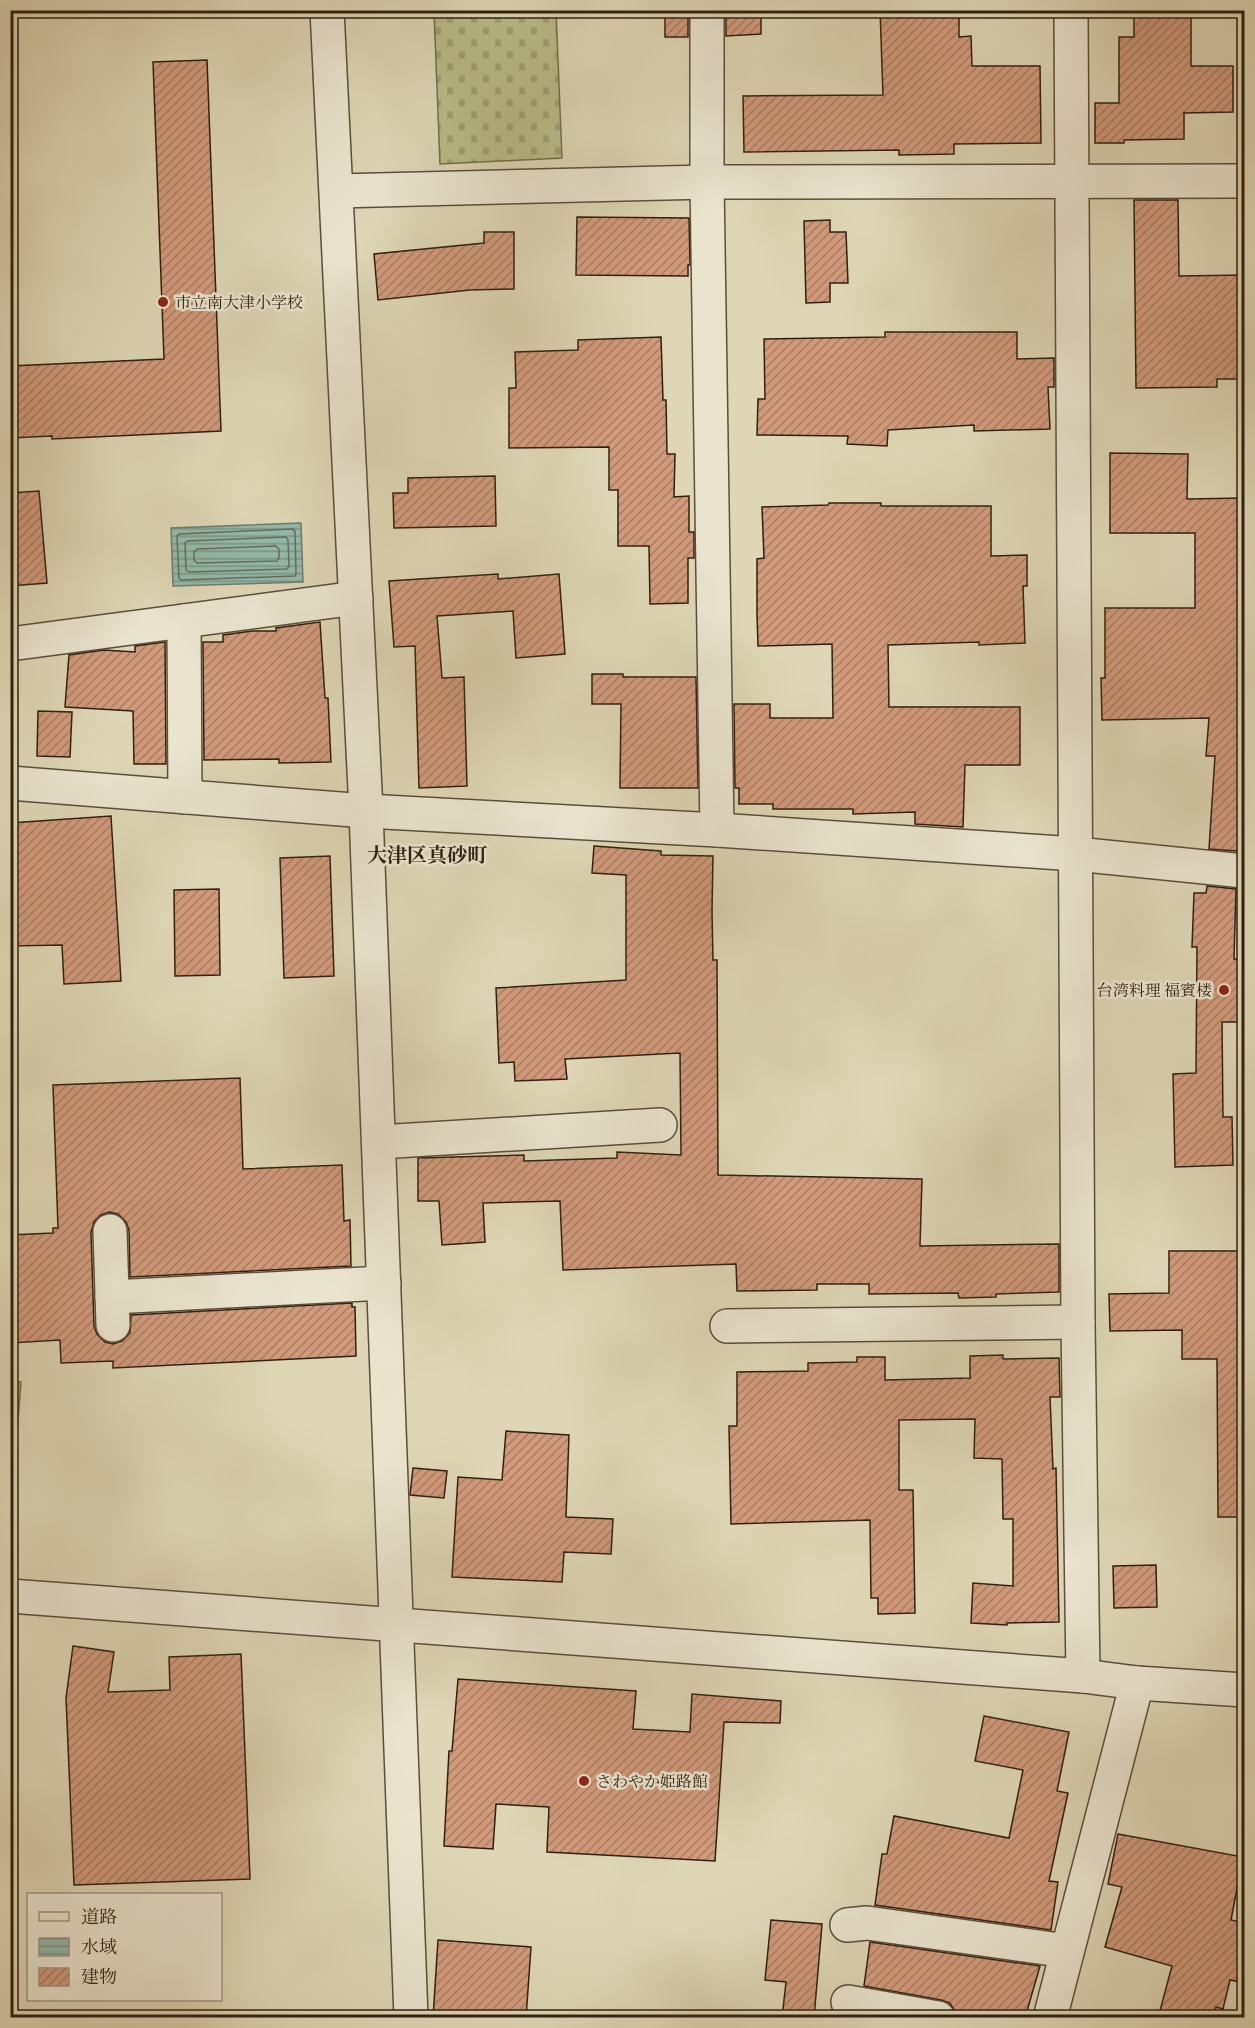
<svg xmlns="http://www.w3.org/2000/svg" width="1255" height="2028" font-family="Alegreya,'Noto Serif JP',serif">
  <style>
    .cemetery { fill: url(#cemetery-stones); stroke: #746e4c; stroke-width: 1.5 }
    .water { fill: url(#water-rules); stroke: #6c7c6d; stroke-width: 1.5 }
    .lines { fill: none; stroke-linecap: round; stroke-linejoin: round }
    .shore { stroke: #626c5e; stroke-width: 1.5 }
    .building { fill: url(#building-hatch); stroke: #302011; stroke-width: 1.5 }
    .minor-casing { stroke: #5c4e3a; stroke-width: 36 }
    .minor { stroke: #eae4cf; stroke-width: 33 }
    .poi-dot { fill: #8f2418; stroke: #eae4cf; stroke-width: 2 }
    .labels { text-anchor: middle; stroke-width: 5; stroke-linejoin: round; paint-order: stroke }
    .poi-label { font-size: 16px; fill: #302011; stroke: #eae4cf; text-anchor: start }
    .quarter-label { font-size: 20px; font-weight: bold; fill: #302011; stroke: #eae4cf }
  </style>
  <defs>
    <pattern id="cemetery-stones" width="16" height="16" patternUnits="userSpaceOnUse" patternTransform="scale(1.5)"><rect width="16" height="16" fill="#b9bc88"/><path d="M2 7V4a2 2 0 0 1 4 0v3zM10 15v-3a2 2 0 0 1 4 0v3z" fill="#9fa174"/></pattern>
    <pattern id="water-rules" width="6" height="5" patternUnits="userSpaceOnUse" patternTransform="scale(1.5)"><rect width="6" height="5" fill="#94b9aa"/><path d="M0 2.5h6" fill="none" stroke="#799689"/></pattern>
    <pattern id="building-hatch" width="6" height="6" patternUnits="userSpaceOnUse" patternTransform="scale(1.5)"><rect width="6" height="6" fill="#d19a7b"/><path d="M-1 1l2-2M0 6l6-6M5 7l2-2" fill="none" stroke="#aa7d63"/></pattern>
  </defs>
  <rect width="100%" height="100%" fill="#ded6b5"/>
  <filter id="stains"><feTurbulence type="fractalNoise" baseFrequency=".00333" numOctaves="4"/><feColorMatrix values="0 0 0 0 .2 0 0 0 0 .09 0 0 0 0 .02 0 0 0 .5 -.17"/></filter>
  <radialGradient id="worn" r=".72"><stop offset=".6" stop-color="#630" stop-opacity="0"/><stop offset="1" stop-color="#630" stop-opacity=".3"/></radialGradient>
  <g class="cemetery">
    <path d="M434,11H556L562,158L440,164Z"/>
    <path d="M11,1381L21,1382L11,1509L10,1381Z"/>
  </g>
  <path class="water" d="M301,523L303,582L173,586L171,528Z"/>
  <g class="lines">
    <g class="shore">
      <path d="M293,529L295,532L296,574L295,576L181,580L179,578L177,536L179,534Z"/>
      <path d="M286,537L288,540L289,566L287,569L189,572L186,570L185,543L187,541Z"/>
      <path d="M276,546L279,549V558L277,561L197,563L194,560V552L197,549Z"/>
    </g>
  </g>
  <g class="building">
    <rect x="665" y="10" width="23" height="27"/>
    <path d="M726,10H761V34L726,36Z"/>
    <path d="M880,10H959V37L971,36L972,66H1040L1041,143L954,144V154L899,155V150L744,152L743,96L883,95Z"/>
    <path d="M1134,10H1191V66H1233V112L1184,113V139L1124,140V143H1095V103H1119V37H1134Z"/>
    <path d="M207,60L221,431L52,439V436L10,438V366L164,359L153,62Z"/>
    <path d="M1134,200H1178L1179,276L1245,275V379H1217V387L1136,388Z"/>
    <path d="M577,217L689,218L690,265H688V276L576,275Z"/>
    <path d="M830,220V232H846L848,283H830V302L806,303L804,221Z"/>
    <path d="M484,232H514V289L470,290L378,300L374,254L484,243Z"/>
    <path d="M885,332H1017V359L1054,358V387H1048L1050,429L974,431V425L888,430L887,446L847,444L848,436L757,435L758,399H765L764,339L885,337Z"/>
    <path d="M661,337L663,400H666L667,454H675L674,497L689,496V532H694V558H688V603L650,604L649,546H618V490H609V447L509,448V388H516L515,352L578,350V340Z"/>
    <path d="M1110,453L1188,454L1187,499L1245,498V850H1237V851L1209,849L1215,756H1206L1209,718L1102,720L1101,678H1105V608H1195V533H1110Z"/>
    <path d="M495,476L496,526L394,528L393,493H408V478Z"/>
    <path d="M39,491L47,583L10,586V493Z"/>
    <path d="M829,503H881V506H991V556L1027,555V586H1023L1025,643L979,645V642L888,645L889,707H1020V765H965L963,827L915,824V812L853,814V809H773V804H739V788H735L734,704H770V718H833L832,644L758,646L757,615V559L764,558L762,507L828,505Z"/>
    <path d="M498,574V579L559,574L565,654L516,658L513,611L437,616L442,678L464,677L467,786L419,788L415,646L394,647L389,581Z"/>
    <path d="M320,622L325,698H328L331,762L279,763V759L204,760L203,642H223V635L252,631H276V628Z"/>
    <path d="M165,642L166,764H134L133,711L65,707L69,655L104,650L135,652V646Z"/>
    <path d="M592,674H623V677H696L698,788H620L621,704H592Z"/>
    <path d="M38,711L72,712L70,757L37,756Z"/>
    <path d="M111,816L121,981L64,984L62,945L10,946V823Z"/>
    <path d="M594,846L661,851V855L713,856L712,912L713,960H717L718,1175L922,1179L920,1246L1059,1244V1292L996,1294V1297L959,1298L958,1293L869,1294V1284H817V1290L737,1291L736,1264L563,1270L560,1201L483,1203L485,1242L442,1245L439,1201H418V1158L524,1155V1161L617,1158V1152L681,1155L680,1053L565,1059L567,1079L515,1081L514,1062L499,1063L496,988L626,980V875L592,873Z"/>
    <path d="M330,856L334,976L284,978L280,858Z"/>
    <path d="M1207,886L1236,889L1234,959H1245V1022H1222L1223,1117H1232L1233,1165L1175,1167L1173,1074L1196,1073L1197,947H1192L1194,893H1206Z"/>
    <path d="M219,889L220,975L175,976L174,890Z"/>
    <path d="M240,1078L243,1169L342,1165L344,1221L350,1220L351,1266L130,1277L129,1230L126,1222L118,1214L109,1212L101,1215L94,1222L91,1232L94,1326L97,1334L105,1342L113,1344L122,1341L130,1333L131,1315L352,1303V1307H355L356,1356L113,1368V1361L61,1363L60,1340L10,1343V1235L53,1233V1228H58L53,1085Z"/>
    <path d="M1169,1251H1245V1517H1218L1217,1359H1182V1330L1110,1331L1109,1294L1169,1293Z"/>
    <path d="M1003,1355V1359L1059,1358L1060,1397H1050L1053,1469L1056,1468L1059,1622L1007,1623V1625L971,1623L973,1583L1013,1586V1519H1003L1002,1459L974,1458L975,1419L899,1420V1490H913L915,1613L878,1614V1598H871L870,1520L731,1524L729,1426H737V1372L808,1371V1363L857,1362V1357H885V1380L970,1378V1356Z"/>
    <path d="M506,1431L569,1435L566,1517L613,1519L611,1554L564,1552L562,1582L452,1577L458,1477L502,1480Z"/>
    <path d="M413,1468L447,1471L444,1498L410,1495Z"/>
    <path d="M1156,1565L1157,1607L1114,1608L1113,1566Z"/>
    <path d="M73,1646L114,1652L108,1692L170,1690L169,1657L241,1654L250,1879L74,1885L66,1698Z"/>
    <path d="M458,1679L636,1691L633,1729L690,1732L692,1694L781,1701L780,1723L724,1722L715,1861L547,1852L549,1807L496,1804L493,1849L444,1846L449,1751H452Z"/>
    <path d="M984,1716L1069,1732L1057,1791L1068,1793L1049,1881L1058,1882L1051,1930L875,1905L882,1854H887L894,1816L1009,1838L1023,1770L975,1761Z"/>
    <path d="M1118,1834L1243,1857L1231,1920L1245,1923V1983L1230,1980L1223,2009L1216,2007L1214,2018H1158L1172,1966L1105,1947L1122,1887L1108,1884Z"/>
    <path d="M771,1920L822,1924L814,2018H782L786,1982L765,1980Z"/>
    <path d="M438,1940L531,1947L526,2018H433Z"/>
    <path d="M870,1942L1040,1966L1025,2018H994L954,2010L950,2003L941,2000L864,1986Z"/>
  </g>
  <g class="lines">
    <defs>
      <g id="minor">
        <path d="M327,10L366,811L411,2018"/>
        <path d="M707,10V182L717,830"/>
        <path d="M1071,10L1078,1322L1083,1676"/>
        <path d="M337,191L707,182L1244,181"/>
        <path d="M184,621L185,797"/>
        <path d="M10,644L356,598"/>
        <path d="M10,783L366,811L717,830L1076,854L1244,871"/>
        <path d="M379,1142L660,1125"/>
        <path d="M110,1231L113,1325"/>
        <path d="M112,1297L384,1283"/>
        <path d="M727,1326L1078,1322"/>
        <path d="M10,1596L1083,1676L1137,1683L1244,1690"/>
        <path d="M847,1925L867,1923L1067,1951"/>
        <path d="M848,2002L938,2018"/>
        <path d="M1050,2018L1137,1683"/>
      </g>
    </defs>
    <use href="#minor" class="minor-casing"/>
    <use href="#minor" class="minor"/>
  </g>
  <g class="poi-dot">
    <circle cx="163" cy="302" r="6"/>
    <circle cx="1224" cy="990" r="6"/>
    <circle cx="584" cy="1781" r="6"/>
  </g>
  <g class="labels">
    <g class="poi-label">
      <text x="175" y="308">市立南大津小学校</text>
      <text x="1212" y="996" text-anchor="end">台湾料理 福賓楼</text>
      <text x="596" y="1787">さわやか姫路館</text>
    </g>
    <g class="quarter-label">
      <text x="427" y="862">大津区真砂町</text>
    </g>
  </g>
  <rect width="1255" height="2028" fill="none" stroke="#ded6b5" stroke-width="36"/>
  <rect x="12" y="12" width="1231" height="2004" fill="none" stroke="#302011" stroke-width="3"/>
  <rect x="18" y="18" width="1219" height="1992" fill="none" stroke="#302011" stroke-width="1.5"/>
  <rect x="27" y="1893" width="195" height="108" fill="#eae4cf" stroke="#a09683" stroke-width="1.5"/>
  <rect x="39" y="1912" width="30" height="9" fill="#eae4cf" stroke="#a09683" stroke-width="1.5"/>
  <text x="81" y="1923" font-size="18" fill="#302011">道路</text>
  <rect x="39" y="1938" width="30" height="18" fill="url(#water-rules)" stroke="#a09683" stroke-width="1.5"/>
  <text x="81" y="1953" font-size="18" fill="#302011">水域</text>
  <rect x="39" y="1968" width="30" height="18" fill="url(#building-hatch)" stroke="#a09683" stroke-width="1.5"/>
  <text x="81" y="1983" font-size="18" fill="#302011">建物</text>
  <rect width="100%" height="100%" filter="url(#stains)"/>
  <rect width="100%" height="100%" fill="url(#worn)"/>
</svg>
